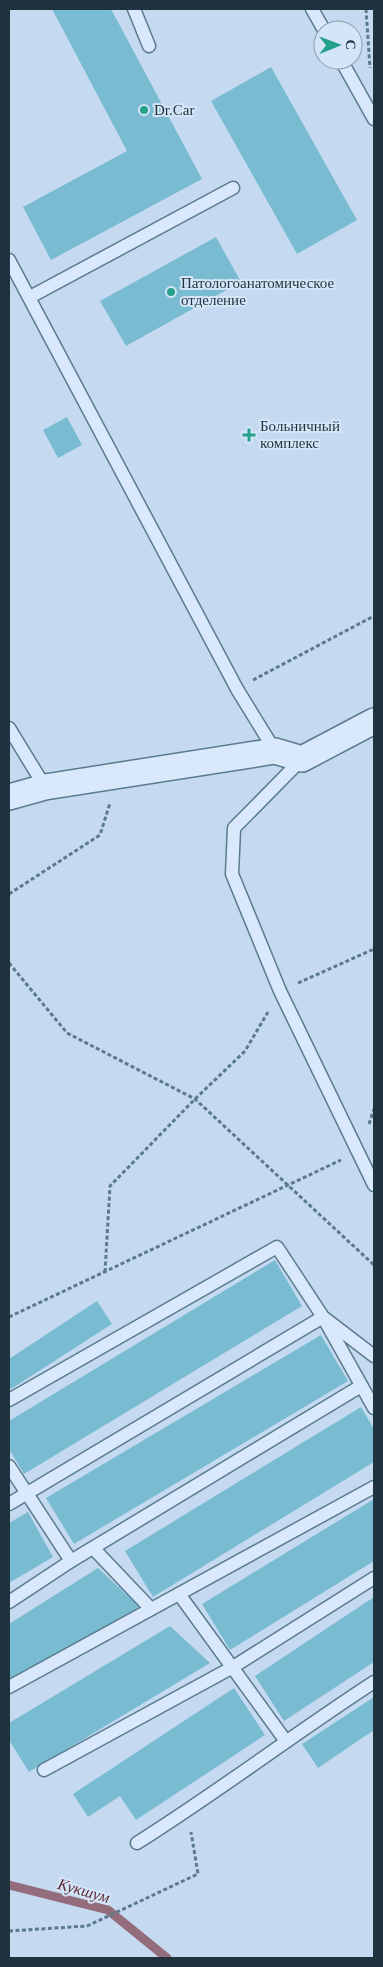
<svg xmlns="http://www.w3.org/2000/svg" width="383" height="1967" font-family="Georgia,serif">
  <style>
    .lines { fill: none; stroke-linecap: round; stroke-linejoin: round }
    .stream { stroke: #946d7d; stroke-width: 9 }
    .building { fill: #79bcd2 }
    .lane-casing { stroke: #5a7b8e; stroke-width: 15 }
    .street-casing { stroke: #5a7b8e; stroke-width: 28 }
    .path { stroke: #5a7b8e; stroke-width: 3; stroke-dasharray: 4 2.5; stroke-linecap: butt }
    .lane { stroke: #d9e9fb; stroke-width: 12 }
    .street { stroke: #d9e9fb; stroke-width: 25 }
    .poi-dot { fill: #25a18b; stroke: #d5e5f8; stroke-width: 2 }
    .labels { text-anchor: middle; stroke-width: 4; stroke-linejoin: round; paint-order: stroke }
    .poi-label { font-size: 15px; fill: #1e333d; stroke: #d5e5f8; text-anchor: start }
    .water-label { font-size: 16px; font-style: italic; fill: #5e2d38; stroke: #d5e5f8 }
  </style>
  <rect width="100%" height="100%" fill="#c5daf1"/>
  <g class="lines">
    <path class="stream" d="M9,1885L108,1910L167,1958"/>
  </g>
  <g class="building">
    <path d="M52,9H111L202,179L51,260L23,207L127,151Z"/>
    <path d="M271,67L357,220L297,254L211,101Z"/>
    <path d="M216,237L241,282L126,346L100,301Z"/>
    <path d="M67,417L82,445L58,458L43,430Z"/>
    <path d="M275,1260L302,1306L24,1474L9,1449V1421Z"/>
    <path d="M97,1301L112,1324L11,1389L9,1385V1359Z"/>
    <path d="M321,1335L348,1381L74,1544L46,1498Z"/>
    <path d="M361,1407L374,1429V1462L153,1597L125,1551Z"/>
    <path d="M374,1499V1561L230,1650L202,1604Z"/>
    <path d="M28,1512L53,1557L9,1583V1523Z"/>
    <path d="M98,1568L140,1607L9,1681V1624Z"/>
    <path d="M374,1597V1662L284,1721L255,1676Z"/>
    <path d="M170,1626L210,1663L29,1772L9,1740V1723Z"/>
    <path d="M234,1688L265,1735L136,1820L120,1796L88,1817L73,1794Z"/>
    <path d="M374,1697V1730L318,1768L302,1744Z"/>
  </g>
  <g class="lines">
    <defs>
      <g id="lane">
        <path d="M134,9L149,46"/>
        <path d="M312,9L324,30"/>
        <path d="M341,60L374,119"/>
        <path d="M9,260L237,689L275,751"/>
        <path d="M30,297L233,188"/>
        <path d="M9,728L45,787"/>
        <path d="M302,759L234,828L232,874L280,991L374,1185"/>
        <path d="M9,1400L277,1247L323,1317L374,1356"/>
        <path d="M9,1466L71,1561"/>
        <path d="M9,1504L323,1317L374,1408"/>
        <path d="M94,1549L151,1609"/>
        <path d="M179,1594L285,1740"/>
        <path d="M9,1602L71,1561L361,1386"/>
        <path d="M9,1687L374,1487"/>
        <path d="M44,1770L233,1667L374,1578"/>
        <path d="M137,1843C218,1792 294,1734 374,1682"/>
      </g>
      <path id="street" d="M9,797L45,787L275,751L302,759L374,721"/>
    </defs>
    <use href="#lane" class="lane-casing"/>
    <use href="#street" class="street-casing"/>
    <g class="path">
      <path d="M366,9L370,68"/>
      <path d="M253,680L374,616"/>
      <path d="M9,894L100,835L110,803"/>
      <path d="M9,963L67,1033L195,1099L374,1265"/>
      <path d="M298,983L374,949"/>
      <path d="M369,1124L374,1109"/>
      <path d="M105,1272L110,1186L195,1099L245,1051L268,1012"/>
      <path d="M9,1317L341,1160"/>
      <path d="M9,1931L87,1926L198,1874L191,1832"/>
    </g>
    <use href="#lane" class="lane"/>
    <use href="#street" class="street"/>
  </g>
  <g class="poi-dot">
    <circle cx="144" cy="110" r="5"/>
    <circle cx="171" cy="292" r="5"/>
    <path d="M246.5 427.5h5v5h5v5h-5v5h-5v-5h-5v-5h5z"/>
  </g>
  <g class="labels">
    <g class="poi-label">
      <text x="154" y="115">Dr.Car</text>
      <text x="181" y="288">Патологоанатомическое<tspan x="181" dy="17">отделение</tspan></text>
      <text x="260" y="431">Больничный<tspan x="260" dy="17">комплекс</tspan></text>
    </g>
    <g class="water-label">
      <text transform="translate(84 1890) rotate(16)" y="6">Кукшум</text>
    </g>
  </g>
  <rect width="383" height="1967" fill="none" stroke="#1e333d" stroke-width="20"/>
  <g transform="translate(338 45) rotate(89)"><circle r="24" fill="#d5e5f8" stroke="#8c9ead"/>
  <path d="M0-4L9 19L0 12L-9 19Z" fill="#25a18b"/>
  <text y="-8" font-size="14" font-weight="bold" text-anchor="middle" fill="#1e333d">С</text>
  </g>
</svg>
